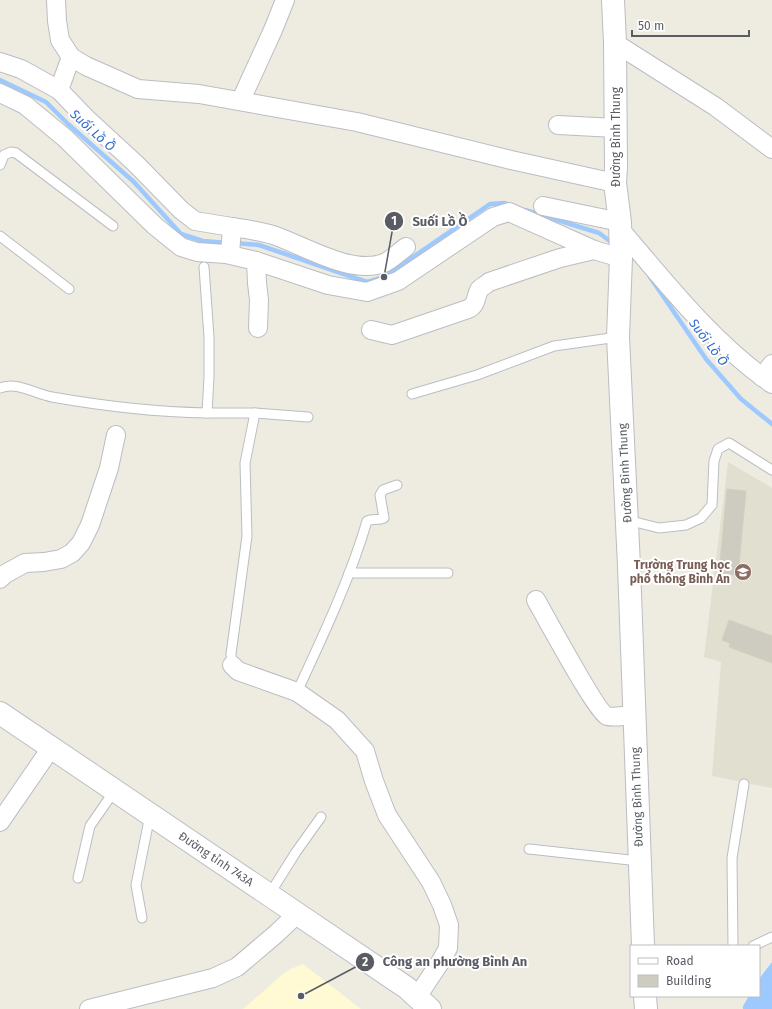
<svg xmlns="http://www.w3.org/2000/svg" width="772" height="1009" font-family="'Fira Sans',sans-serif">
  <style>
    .commercial { fill: #fffad3 }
    .education { fill: #e0dfd0 }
    .water { fill: #9ec9ff }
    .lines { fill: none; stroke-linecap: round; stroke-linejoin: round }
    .stream { stroke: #9ec9ff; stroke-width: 4.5 }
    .building { fill: #cecbc1; stroke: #d3cfbd }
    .service-casing { stroke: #bbbdc3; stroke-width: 11 }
    .minor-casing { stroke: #bbbdc3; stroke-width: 20 }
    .tertiary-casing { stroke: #bbbdc3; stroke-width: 24 }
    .secondary-casing { stroke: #bdbfc8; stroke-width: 24 }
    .service { stroke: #fff; stroke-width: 9 }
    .minor { stroke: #fff; stroke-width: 18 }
    .tertiary { stroke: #fff; stroke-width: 22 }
    .secondary { stroke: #fff; stroke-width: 22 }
    .labels { text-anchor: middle; stroke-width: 4; stroke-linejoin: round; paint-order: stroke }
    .street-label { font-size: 12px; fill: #595c63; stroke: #fff }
    .education-label { font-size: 12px; font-weight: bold; fill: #785e54; stroke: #fff; text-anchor: end }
    .water-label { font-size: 13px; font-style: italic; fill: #356cce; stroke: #fff }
    .leader { fill: none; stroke: #595c63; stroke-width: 1.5 }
    .callout-dot { fill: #595c63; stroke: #fff; stroke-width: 1.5 }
    .mark-label { font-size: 12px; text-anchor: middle; font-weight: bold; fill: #fff }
    .callout-label { font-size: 13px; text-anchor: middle; font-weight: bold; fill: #595c63; stroke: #fff; stroke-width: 4; stroke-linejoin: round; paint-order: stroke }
  </style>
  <rect width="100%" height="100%" fill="#eeece0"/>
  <path class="commercial" d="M303,964L361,1009H243L283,974L293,968Z"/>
  <path class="education" d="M728,462L772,488V788L712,776L721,662L704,657Z"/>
  <path class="water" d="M772,962V1009H743V1006L749,996H759V979Z"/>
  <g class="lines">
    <g class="stream">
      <path d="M0,80L46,102L68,124L134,182L181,234L203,241L228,243"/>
      <path d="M525,210L599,233L614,244"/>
      <path d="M235,243L259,245L367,282L384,277L490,204L504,203L510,205"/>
      <path d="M650,277L706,359L741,399L772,424"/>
    </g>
  </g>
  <g class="building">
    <path d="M727,489L746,491L738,575L719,573Z"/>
    <path d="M729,620L772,636V663L729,647L730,643L722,640Z"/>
  </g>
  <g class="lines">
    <defs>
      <g id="service">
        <path d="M0,165L4,155L11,152L16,153L113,226"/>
        <path d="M0,236L69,289"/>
        <path d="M0,388C17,381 35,394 52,397C103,406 155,412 207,413L209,377V337L204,267"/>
        <path d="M412,394L477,375L554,346L618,337"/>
        <path d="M207,413H255L308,417"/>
        <path d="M627,520L659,528L686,525L701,518L712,505L714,461L718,449L729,443L772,470"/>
        <path d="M349,573H448"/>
        <path d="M232,665L231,654L247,536L245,463L255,413"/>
        <path d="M297,692C323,636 350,579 367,521C373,518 378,521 384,518L380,495L383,490L397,485"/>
        <path d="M529,849L639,861"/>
        <path d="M78,878L90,826L115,790"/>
        <path d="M269,895L296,852L321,817"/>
        <path d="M142,918L136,885L150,815"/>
        <path d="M733,946L732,858L744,784"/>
        <path d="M753,946L772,937"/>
      </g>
      <g id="minor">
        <path d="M56,0L57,21L60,40L71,57L86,66L138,89L199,94L357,122L511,160L615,183"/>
        <path d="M615,43L716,107L772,149"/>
        <path d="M71,57L59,90L85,117L136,164L181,210L195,221L232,227"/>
        <path d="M0,62L21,69L59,90"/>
        <path d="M0,93L25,105L65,138L155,226L181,247L197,252L226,254L256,261L328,285L367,292L398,281L493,217L509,212L594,250"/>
        <path d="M241,100L273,30L285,0"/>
        <path d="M558,125L615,128"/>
        <path d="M543,206L620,222"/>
        <path d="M620,229C667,284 712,342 772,384"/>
        <path d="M230,254L232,227C245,229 260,231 273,235C303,245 352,276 384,263C391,260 399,252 406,247"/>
        <path d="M256,261L257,283L259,300L258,328"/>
        <path d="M371,330L392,335L468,309C477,305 475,298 479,290C481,287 486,285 489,282L560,258L594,250L621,258"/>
        <path d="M762,377L772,364"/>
        <path d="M0,579L5,574L25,563L44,562L61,559L72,553L81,543L90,525L109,468L116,435"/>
        <path d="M536,600C545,616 597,712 607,716C612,718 628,715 634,715"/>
        <path d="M232,665L238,671L297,692L337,720L365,751L374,781L387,815L431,882L442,905L449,925L448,948L441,961L417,997"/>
        <path d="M0,822L51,748"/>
        <path d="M89,1009L213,978L237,967L276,934L296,915"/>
      </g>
      <g id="tertiary">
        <path d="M613,0L615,43L616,167L615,183L620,222L621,258L618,337L629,566L643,946"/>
        <path d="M645,996L646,1009"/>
      </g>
      <path id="secondary" d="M0,713L407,988L430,1009"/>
    </defs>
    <use href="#service" class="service-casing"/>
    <use href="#minor" class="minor-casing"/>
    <use href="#tertiary" class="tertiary-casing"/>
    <use href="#secondary" class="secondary-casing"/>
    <use href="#service" class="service"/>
    <use href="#minor" class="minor"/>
    <use href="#tertiary" class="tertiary"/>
    <use href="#secondary" class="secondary"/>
  </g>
  <defs>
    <symbol id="school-disc" viewBox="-11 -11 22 22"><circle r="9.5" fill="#8d6e63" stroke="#fff"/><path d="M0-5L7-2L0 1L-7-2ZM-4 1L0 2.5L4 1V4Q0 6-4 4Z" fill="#fff"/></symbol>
  </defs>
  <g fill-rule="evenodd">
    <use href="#school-disc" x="733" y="562" width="20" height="20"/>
  </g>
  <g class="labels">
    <g class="street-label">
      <text transform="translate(616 137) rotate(-90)" y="4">Đường Bình Thung</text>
      <text transform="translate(625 473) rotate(-93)" y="4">Đường Bình Thung</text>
      <text transform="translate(637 797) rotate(-92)" y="4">Đường Bình Thung</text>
      <text transform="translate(216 859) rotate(34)" y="4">Đường tỉnh 743A</text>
    </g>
    <g class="education-label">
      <text x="730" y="569">Trường Trung học<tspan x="730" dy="14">phổ thông Bình An</tspan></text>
    </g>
    <g class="water-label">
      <text transform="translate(93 130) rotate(42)" y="5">Suối Lồ Ồ</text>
      <text transform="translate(709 342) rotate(53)" y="5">Suối Lồ Ồ</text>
    </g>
  </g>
  <path class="leader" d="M384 277L394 221M301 996L365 962"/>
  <g class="callout-dot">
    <circle cx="384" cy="277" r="4"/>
    <circle cx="301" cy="996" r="4"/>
    <circle cx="394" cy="221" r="10"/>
    <circle cx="365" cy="962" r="10"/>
  </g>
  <g class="mark-label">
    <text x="394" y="225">1</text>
    <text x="365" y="966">2</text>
  </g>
  <g class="callout-label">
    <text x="440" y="226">Suối Lồ Ồ</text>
    <text x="455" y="966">Công an phường Bình An</text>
  </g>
  <rect x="630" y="945" width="130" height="52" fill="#ffffff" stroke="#bdbec1"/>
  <rect x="638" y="958" width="20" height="6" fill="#ffffff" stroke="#bdbec1"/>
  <text x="666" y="965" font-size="12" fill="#595c63">Road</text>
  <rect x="638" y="975" width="20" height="12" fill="#cecbc1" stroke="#bdbec1"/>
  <text x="666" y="985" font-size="12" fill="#595c63">Building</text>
  <path d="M632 30v6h117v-6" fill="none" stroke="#595c63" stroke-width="2"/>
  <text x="638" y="30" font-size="12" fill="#595c63" stroke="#ffffff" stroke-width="3" paint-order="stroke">50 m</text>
</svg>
